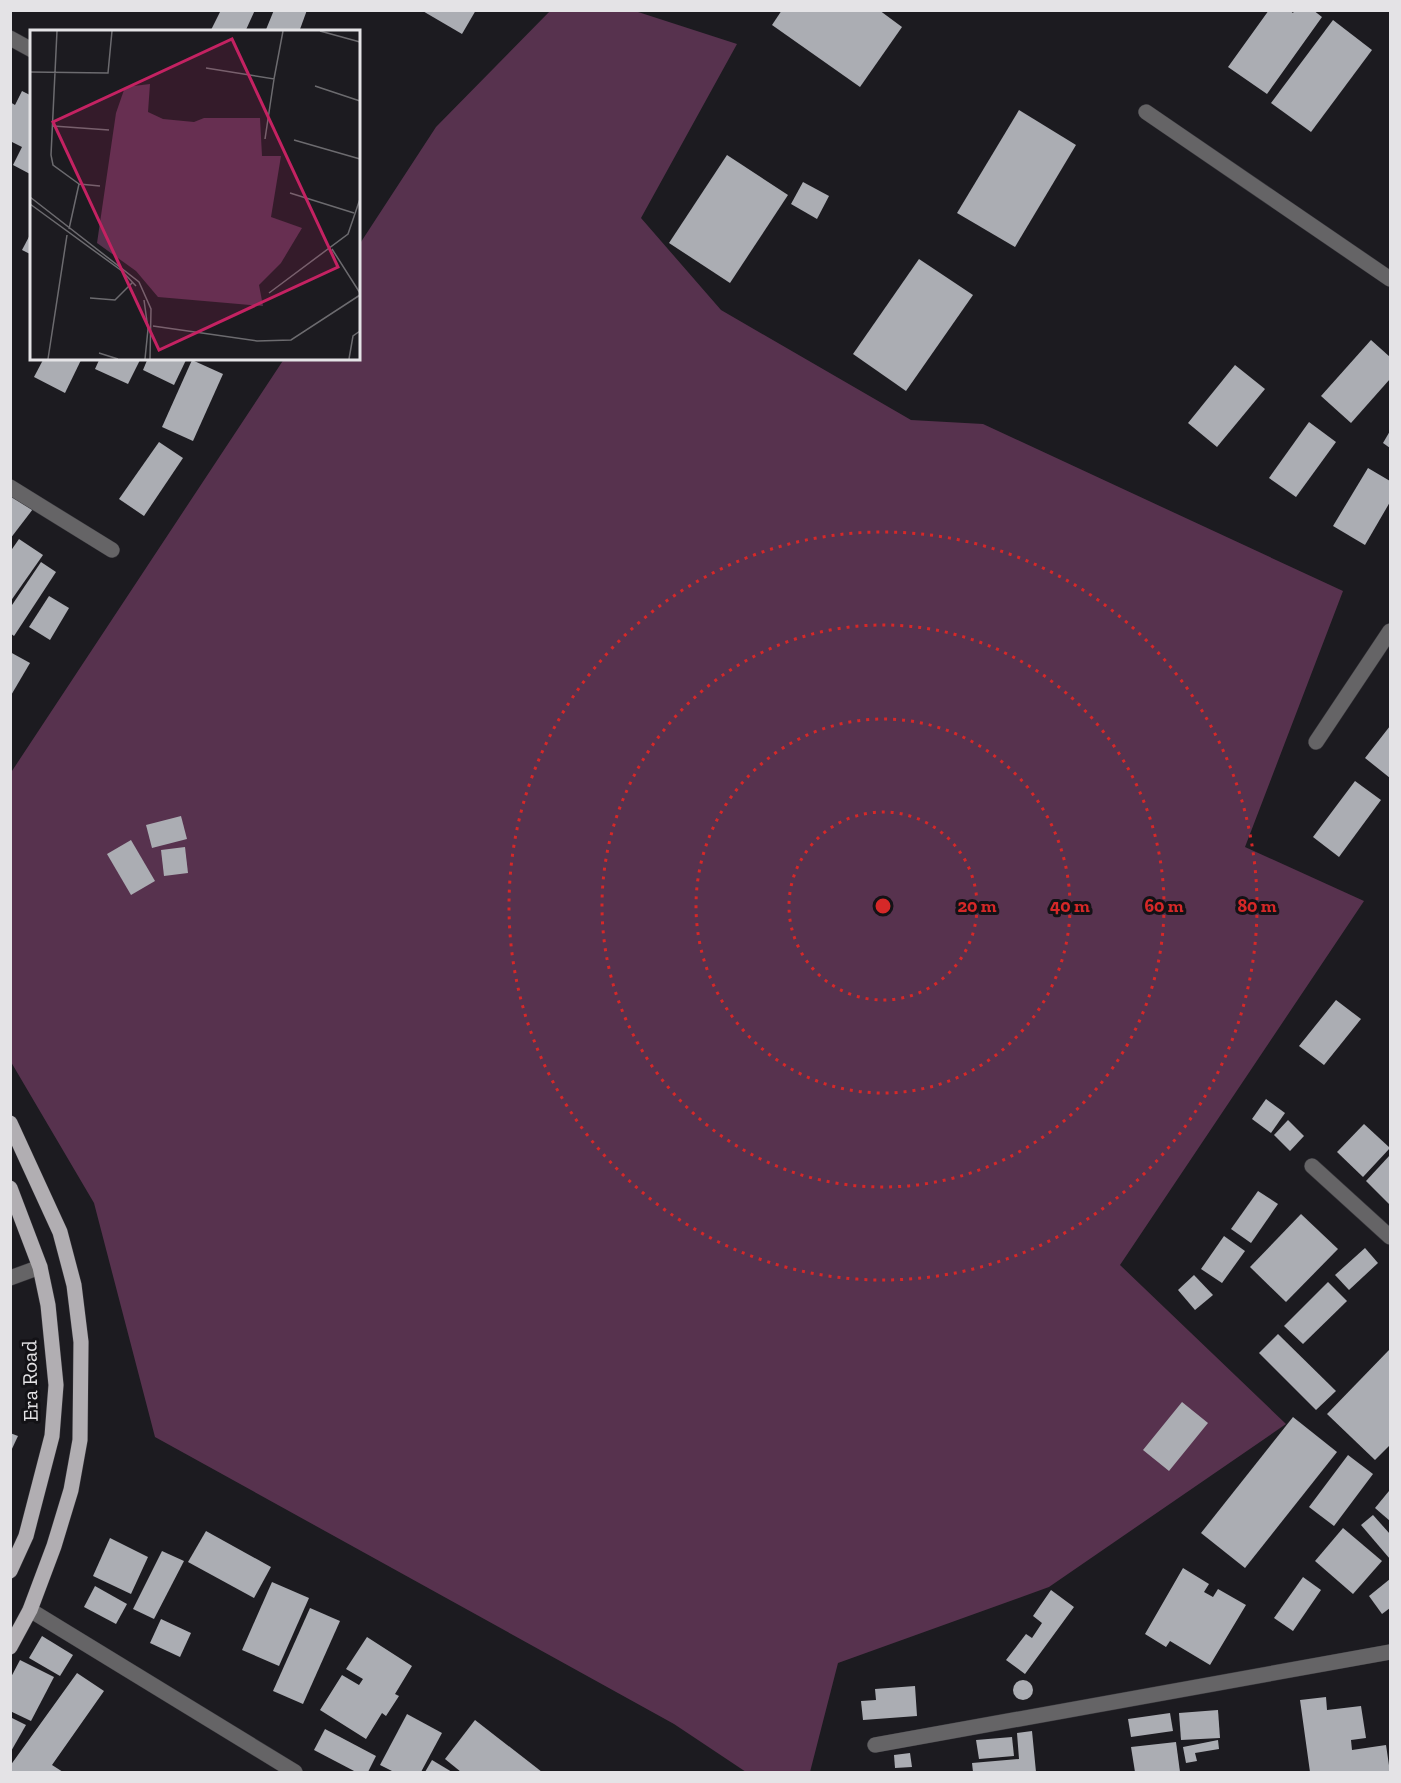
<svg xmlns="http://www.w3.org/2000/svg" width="1401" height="1783" font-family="'Zilla Slab',serif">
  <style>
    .forest { fill: #57324e }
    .building { fill: #abadb3 }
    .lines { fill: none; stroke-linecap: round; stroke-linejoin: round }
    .minor-casing { stroke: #38373c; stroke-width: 16 }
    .major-casing { stroke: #38373c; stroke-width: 16 }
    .minor { stroke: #656466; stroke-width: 15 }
    .major { stroke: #b1aeb2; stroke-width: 15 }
    .ring { fill: none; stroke: #d62828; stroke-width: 3; stroke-dasharray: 3 6 }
    .labels { text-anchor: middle; stroke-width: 6; stroke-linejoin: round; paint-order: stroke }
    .street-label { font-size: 21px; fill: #e4e3e6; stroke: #131216 }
    .inset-road { fill: none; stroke: #6c6b6f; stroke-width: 1.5 }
    .view { fill: #c42262; fill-opacity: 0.15; stroke: #c42262; stroke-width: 3 }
    .inset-edge { fill: none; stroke: #e4e3e6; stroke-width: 3 }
    .centre { fill: #d62828; stroke: #131216; stroke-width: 3 }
    .ring-label { font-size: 18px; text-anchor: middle; font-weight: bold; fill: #d62828; stroke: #131216; stroke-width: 6; stroke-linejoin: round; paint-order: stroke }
  </style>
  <rect width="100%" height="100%" fill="#1c1b20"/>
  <path class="forest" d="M550,11H635L737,44L641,218L721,310L911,420L983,424L1343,591L1245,847L1364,901L1120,1265L1286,1424L1049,1587L838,1663L810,1772H746L674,1724L155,1437L94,1203L11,1062L10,774L284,359L358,358L359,245L436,127Z"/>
  <g class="building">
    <path d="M221,10H255L245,32H210Z"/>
    <path d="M274,10H307L299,32H265Z"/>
    <path d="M421,10H476L462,34Z"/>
    <path d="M782,10H879L902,27L860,87L772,25Z"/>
    <path d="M1269,10H1289L1293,13L1295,10H1313L1322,17L1267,94L1228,67Z"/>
    <path d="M1333,20L1372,50L1311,132L1271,103Z"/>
    <path d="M22,91L32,96L30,174L13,165L22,147L10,141V102L15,105Z"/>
    <path d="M1019,110L1076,145L1015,247L957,213Z"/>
    <path d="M727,155L788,195L730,283L669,243Z"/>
    <path d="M803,182L829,196L817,219L791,204Z"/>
    <path d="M32,231V255L22,250Z"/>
    <path d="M919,259L973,295L906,391L853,354Z"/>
    <path d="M1371,340L1390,357V379L1351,423L1321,396Z"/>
    <path d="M44,358H82L65,393L34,377Z"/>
    <path d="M100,358H141L128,384L95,369Z"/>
    <path d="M148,358H187L174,385L143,370Z"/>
    <path d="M192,360L223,374L193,441L162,427Z"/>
    <path d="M1235,365L1265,389L1217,447L1188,423Z"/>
    <path d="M1309,422L1336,442L1296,497L1269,478Z"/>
    <path d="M1390,431V448L1383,443Z"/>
    <path d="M159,442L183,458L144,516L119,499Z"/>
    <path d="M1368,468L1390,481V502L1365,545L1333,526Z"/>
    <path d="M10,492L33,509L10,539Z"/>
    <path d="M19,539L43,555L10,602V552Z"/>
    <path d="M41,562L56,572L14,636L10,633V608Z"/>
    <path d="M49,596L69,608L50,640L29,627Z"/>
    <path d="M10,652L30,663L10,697Z"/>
    <path d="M1390,726V778L1365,758Z"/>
    <path d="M1355,781L1381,800L1339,857L1313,837Z"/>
    <path d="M181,816L187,839L152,848L146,825Z"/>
    <path d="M131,840L155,881L131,895L107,854Z"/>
    <path d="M185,847L188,873L164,876L161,850Z"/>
    <path d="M1336,1000L1361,1019L1324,1065L1299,1046Z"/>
    <path d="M1266,1099L1285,1113L1271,1133L1252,1119Z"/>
    <path d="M1288,1120L1304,1136L1290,1151L1274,1135Z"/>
    <path d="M1364,1124L1390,1148L1363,1177L1337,1152Z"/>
    <path d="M1390,1155V1203L1389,1204L1366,1181Z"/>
    <path d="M1258,1191L1278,1204L1251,1243L1231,1229Z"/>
    <path d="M1301,1214L1338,1249L1286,1302L1250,1267Z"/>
    <path d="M1224,1236L1245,1251L1222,1283L1201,1269Z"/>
    <path d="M1365,1248L1378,1263L1349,1290L1335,1275Z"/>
    <path d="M1194,1275L1213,1295L1195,1310L1178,1290Z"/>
    <path d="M1328,1282L1347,1301L1303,1344L1284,1326Z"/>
    <path d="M1278,1334L1336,1391L1316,1410L1259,1353Z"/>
    <path d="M1390,1349V1445L1375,1460L1327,1414Z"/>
    <path d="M1182,1402L1208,1423L1169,1471L1143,1450Z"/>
    <path d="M1293,1417L1337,1452L1245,1568L1201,1533Z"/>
    <path d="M10,1433L18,1436L10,1453Z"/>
    <path d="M1348,1455L1373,1474L1334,1526L1309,1507Z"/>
    <path d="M1389,1491L1390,1493V1521L1375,1508Z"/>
    <path d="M1373,1515L1390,1534V1559L1361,1525Z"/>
    <path d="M1343,1528L1382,1561L1353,1594L1315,1561Z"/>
    <path d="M206,1531L271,1567L254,1598L188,1562Z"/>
    <path d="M110,1538L148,1557L131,1594L93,1576Z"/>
    <path d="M162,1551L184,1561L154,1619L133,1609Z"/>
    <path d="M1183,1568L1209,1584L1204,1592L1213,1597L1218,1589L1246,1605L1210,1665L1170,1641L1166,1647L1145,1634Z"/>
    <path d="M1303,1577L1321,1590L1293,1631L1274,1618Z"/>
    <path d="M1390,1579V1608L1382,1614L1369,1596Z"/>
    <path d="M272,1582L309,1598L279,1666L242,1650Z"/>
    <path d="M95,1586L127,1604L116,1624L84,1607Z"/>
    <path d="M1051,1590L1074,1607L1025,1674L1006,1660L1026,1634L1032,1638L1042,1623L1033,1616Z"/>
    <path d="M310,1608L340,1621L303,1704L273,1691Z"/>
    <path d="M161,1619L191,1633L180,1657L150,1643Z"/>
    <path d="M42,1636L73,1655L60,1676L29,1658Z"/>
    <path d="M367,1637L412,1666L395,1694L399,1696L386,1716L382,1713L366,1739L320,1710L342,1675L359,1685L363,1679L346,1669Z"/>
    <path d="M20,1660L54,1677L31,1721L10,1711V1679Z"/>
    <path d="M77,1673L104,1691L52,1765L63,1772H10V1766Z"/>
    <circle cx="1023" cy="1690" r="10"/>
    <path d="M915,1686L917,1716L863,1720L861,1701L876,1700L875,1689Z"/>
    <path d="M1326,1697L1327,1710L1361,1706L1366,1738L1351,1740L1352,1750L1386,1745L1390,1772H1310L1300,1700Z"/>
    <path d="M1218,1710L1220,1738L1181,1740L1179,1713Z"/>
    <path d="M1170,1713L1173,1731L1131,1737L1128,1719Z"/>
    <path d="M407,1714L442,1733L421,1772H394L380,1765Z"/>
    <path d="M10,1717L26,1725L10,1753Z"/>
    <path d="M475,1720L542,1772H461L445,1759Z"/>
    <path d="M325,1729L376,1756L368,1772H356L314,1750Z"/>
    <path d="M1032,1731L1036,1772H973L972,1763L1019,1759L1017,1733Z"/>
    <path d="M1012,1737L1014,1756L979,1759L976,1740Z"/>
    <path d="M1218,1740L1219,1749L1195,1753L1197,1761L1186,1763L1183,1747Z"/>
    <path d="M1176,1742L1180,1772H1135L1131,1747Z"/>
    <path d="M910,1753L912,1767L895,1768L894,1755Z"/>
    <path d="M432,1760L452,1772H425Z"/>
  </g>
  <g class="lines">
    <defs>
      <g id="minor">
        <path d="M10,38L32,50"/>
        <path d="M1146,112L1390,279"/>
        <path d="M10,487L112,550"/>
        <path d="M1316,742L1390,631"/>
        <path d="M1312,1166L1390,1237"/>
        <path d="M10,1278L40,1267"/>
        <path d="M30,1610L295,1772"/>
        <path d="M875,1745L1390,1652"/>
      </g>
      <g id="major">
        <path d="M10,1123L60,1232L74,1285L81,1342L80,1440L71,1490L54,1546L30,1610L10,1647"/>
        <path d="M10,1188L40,1267L48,1305L56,1385L52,1436L26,1536L10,1571"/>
      </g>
    </defs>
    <use href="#minor" class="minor-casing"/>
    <use href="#major" class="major-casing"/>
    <use href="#minor" class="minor"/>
    <use href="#major" class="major"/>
  </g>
  <g class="ring">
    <circle cx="883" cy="906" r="94"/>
    <circle cx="883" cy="906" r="187"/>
    <circle cx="883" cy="906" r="281"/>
    <circle cx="883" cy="906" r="374"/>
  </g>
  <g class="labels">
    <g class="street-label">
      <text transform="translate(30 1381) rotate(-91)" y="7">Era Road</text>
    </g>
  </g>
  <g transform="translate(30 30)">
    <rect width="330" height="330" fill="#1c1b20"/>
    <path d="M120,54L118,82L133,89L164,92L174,88H230L232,126H251L241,187L272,198L251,233L229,255L233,276L128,267L106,241L67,213L86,83L95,57Z" fill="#57324e"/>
    <path class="inset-road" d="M27,1L21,125L23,135L49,154L39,199M290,1L330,12M176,38L244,49L253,1M0,42L78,43L82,1M285,56L330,71M23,96L79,100M235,109L244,49M264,110L330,129M49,154L70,156M260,163L324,183M0,167L109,252L121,279L120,329M0,174L92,241L106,256M302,219L330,263M239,263L318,204L330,169M60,268L85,270L103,252M114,270L118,299L115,329M123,296L227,311L261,310L330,265M69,323L88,329M18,329L37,205M319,329L323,306L330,301"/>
    <path class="view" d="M202,9L308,237L129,320L23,92Z"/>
    <rect width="330" height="330" class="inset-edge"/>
  </g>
  <circle cx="883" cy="906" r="9" class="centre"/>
  <g class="ring-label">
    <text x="977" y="912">20 m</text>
    <text x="1070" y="912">40 m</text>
    <text x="1164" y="912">60 m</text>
    <text x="1257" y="912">80 m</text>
  </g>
  <rect width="1401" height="1783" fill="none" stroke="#e4e3e6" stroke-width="24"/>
</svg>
